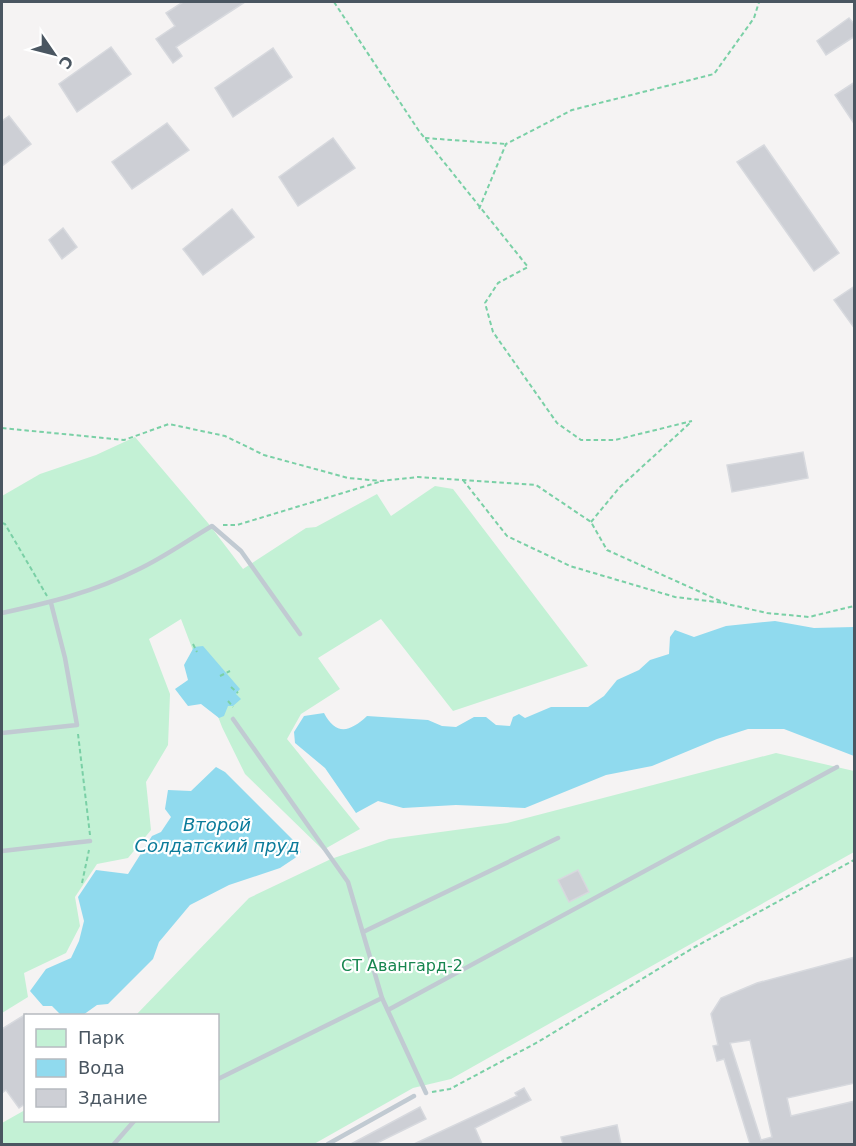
<svg xmlns="http://www.w3.org/2000/svg" width="856" height="1146" font-family="'DejaVu Sans',sans-serif">
  <style>
    .green { fill: #c3f1d5 }
    .water { fill: #90daee }
    .building { fill: #cdcfd5; stroke: #d7d9de; stroke-width: 1.5; fill-rule: evenodd }
    .lines { fill: none; stroke-linecap: round; stroke-linejoin: round }
    .path { stroke: #7ad0a6; stroke-width: 2; stroke-dasharray: 4.5 3; stroke-linecap: butt }
    .lane { stroke: #c1cad2; stroke-width: 4.5 }
    .labels { text-anchor: middle; stroke-width: 4.5; stroke-linejoin: round; paint-order: stroke }
    .park-label { font-size: 16px; fill: #17864f; stroke: #fff }
    .water-label { font-size: 18px; font-style: italic; fill: #0c7c9b; stroke: #fff }
  </style>
  <rect width="100%" height="100%" fill="#f5f3f3"/>
  <g class="green">
    <path d="M135,437L208,523L243,569L306,528L316,527L377,494L391,516L435,486L453,489L588,666L453,711L381,619L318,658L340,689L301,714L287,739L360,829L323,850L245,774L222,727L181,619L149,639L170,694L168,745L146,782L151,830L128,858L97,864L75,897L80,926L66,953L24,973L28,997L2,1013V496L40,474L96,455Z"/>
    <path d="M776,753L854,771V852L451,1079L413,1088L314,1144H2V1123L25,1110L26,1120H218V1016L136,1015L249,898L331,859L389,839L507,823Z"/>
  </g>
  <g class="water">
    <path d="M775,621L814,628L854,627V756L784,729H748L717,739L652,766L606,775L525,808L456,805L403,808L378,801L356,813L325,768L295,743L294,732L304,716L324,713C336,736 350,732 367,716L428,720L442,726L456,727L474,717H486L496,725L510,726L513,717L519,714L525,718L551,707H588L604,696L617,680L639,670L650,660L669,654L670,637L675,630L694,637L726,626Z"/>
    <path d="M203,646L240,689L236,694L241,699L233,706H228L224,716L219,718L201,704L188,706L175,689L188,680L184,665L194,647Z"/>
    <path d="M216,767L225,772L299,846L301,852L295,858L280,868L229,885L190,905L159,942L153,959L108,1004L97,1005L83,1015H61L52,1006H43L30,991L46,969L71,958L79,941L84,921L78,897L96,870L128,874L152,836L161,832L171,817L165,809L168,790L191,791Z"/>
  </g>
  <g class="building">
    <path d="M183,2H245L176,47L182,56L173,63L156,39L175,26L166,13Z"/>
    <path d="M849,18L855,25V36L826,55L817,41Z"/>
    <path d="M111,47L131,74L77,112L59,84Z"/>
    <path d="M273,48L292,77L233,117L215,88Z"/>
    <path d="M855,82V125L835,95Z"/>
    <path d="M9,116L31,144L2,166V121Z"/>
    <path d="M167,123L189,150L132,189L112,162Z"/>
    <path d="M333,138L355,168L298,206L279,177Z"/>
    <path d="M764,145L839,253L814,271L737,162Z"/>
    <path d="M232,209L254,237L203,275L183,249Z"/>
    <path d="M63,228L77,247L62,259L49,240Z"/>
    <path d="M855,286V329L834,300Z"/>
    <path d="M803,452L808,478L732,492L727,465Z"/>
    <path d="M578,870L589,892L569,902L558,880Z"/>
    <path d="M855,957V1083L787,1098L791,1116L855,1101V1144H750L724,1059L717,1061L713,1046L718,1045L711,1014L721,998L757,983ZM750,1040L772,1137L761,1140L730,1043Z"/>
    <path d="M26,1014V1103L19,1108L6,1090L2,1093V1029Z"/>
    <path d="M524,1088L531,1100L475,1128L482,1144H414L517,1096L515,1093Z"/>
    <path d="M420,1107L426,1119L375,1144H351Z"/>
    <path d="M617,1125L621,1144H563L561,1137Z"/>
  </g>
  <g class="lines">
    <g class="path">
      <path d="M334,2L419,131L528,267L498,283L485,303L493,332L557,423L581,440H615L692,421"/>
      <path d="M425,138L506,144"/>
      <path d="M479,209L506,144L572,110L714,74L754,18L759,2"/>
      <path d="M2,428L124,440L169,424L225,436L264,455L348,478L381,481L418,477L536,485L591,522L607,550L727,604L767,613L809,617L854,606"/>
      <path d="M463,480L507,536L570,566L675,597L725,603"/>
      <path d="M591,522L619,488L690,423"/>
      <path d="M2,523L5,524L47,596"/>
      <path d="M223,525H237L379,482"/>
      <path d="M193,644L197,652"/>
      <path d="M220,676L230,671"/>
      <path d="M231,687L238,693"/>
      <path d="M228,701L233,707"/>
      <path d="M78,734L90,835"/>
      <path d="M82,883L89,850"/>
      <path d="M432,1092L450,1089L538,1042L693,948L854,860"/>
    </g>
    <g class="lane">
      <path d="M2,613C48,603 94,592 137,570C163,558 188,540 212,526L241,551L300,634"/>
      <path d="M233,719L348,882L382,998L426,1093"/>
      <path d="M2,733L77,725L65,658L51,603"/>
      <path d="M2,851L90,841"/>
      <path d="M363,932L558,838"/>
      <path d="M388,1010L837,767"/>
      <path d="M218,1079L382,998"/>
      <path d="M114,1144L135,1120"/>
      <path d="M328,1144L414,1096"/>
    </g>
  </g>
  <g class="labels">
    <g class="park-label">
      <text x="402" y="971">СТ Авангард-2</text>
    </g>
    <g class="water-label">
      <text x="217" y="831">Второй<tspan x="217" dy="21">Солдатский пруд</tspan></text>
    </g>
  </g>
  <rect width="856" height="1146" fill="none" stroke="#4a5661" stroke-width="6"/>
  <rect x="24" y="1014" width="195" height="108" fill="#ffffff" stroke="#b7bbc0" stroke-width="1.5"/>
  <rect x="36" y="1029" width="30" height="18" fill="#c3f1d5" stroke="#b7bbc0" stroke-width="1.5"/>
  <text x="78" y="1044" font-size="18" fill="#4a5661">Парк</text>
  <rect x="36" y="1059" width="30" height="18" fill="#90daee" stroke="#b7bbc0" stroke-width="1.5"/>
  <text x="78" y="1074" font-size="18" fill="#4a5661">Вода</text>
  <rect x="36" y="1089" width="30" height="18" fill="#cdcfd5" stroke="#b7bbc0" stroke-width="1.5"/>
  <text x="78" y="1104" font-size="18" fill="#4a5661">Здание</text>
  <g transform="translate(54 54) rotate(125)" stroke="#ffffff" stroke-width="4.5" paint-order="stroke">
  <path d="M0-4.5L10 22L0 15L-10 22Z" fill="#4a5661"/>
  <text y="-9" font-size="16" font-weight="bold" text-anchor="middle" fill="#4a5661">С</text>
  </g>
</svg>
